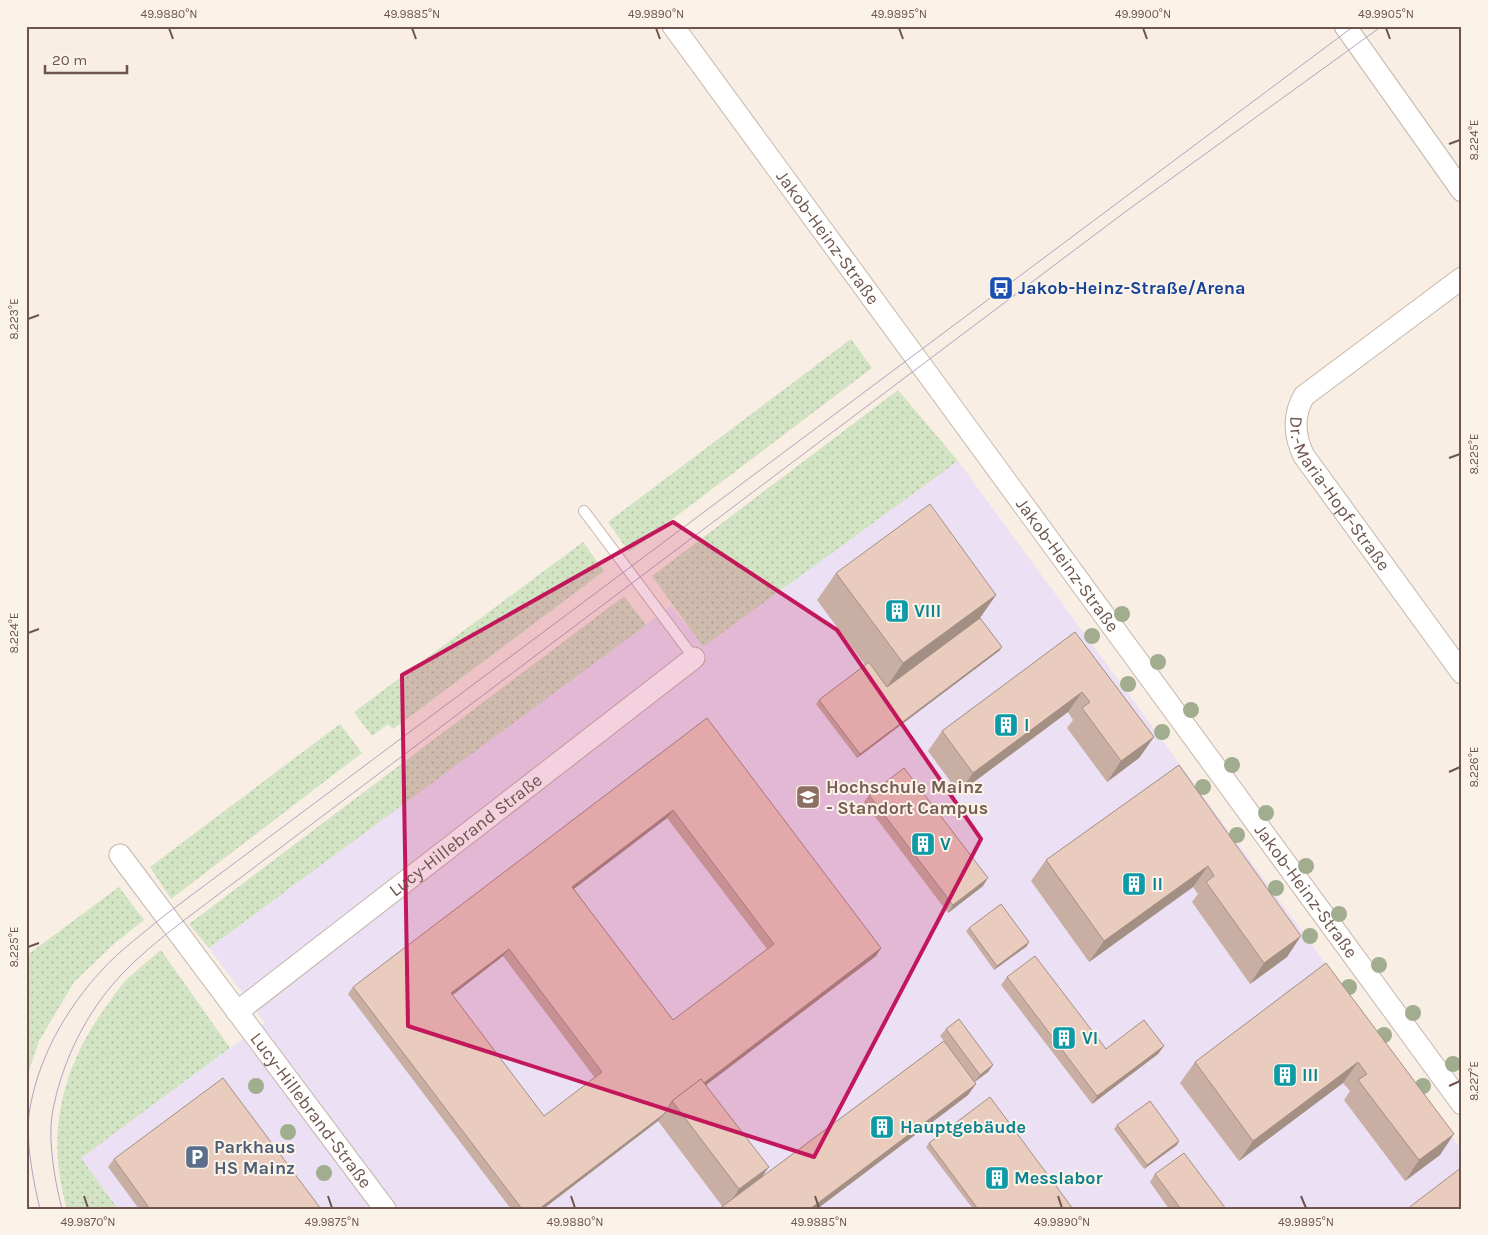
<svg xmlns="http://www.w3.org/2000/svg" width="1488" height="1235" font-family="Karla,sans-serif">
  <style>
    .education { fill: #ebe0f4 }
    .grass { fill: url(#grass-dots) }
    .lines { fill: none; stroke-linecap: round; stroke-linejoin: round }
    .lane-casing { stroke: #c7b6ac; stroke-width: 12 }
    .street-casing { stroke: #c7b6ac; stroke-width: 23 }
    .lane { stroke: #fff; stroke-width: 10 }
    .street { stroke: #fff; stroke-width: 21 }
    .tram { stroke: #b1a4c0; stroke-width: 1 }
    .tree { fill: #a1ad8e }
    .wall { fill: #c9afa3; fill-rule: evenodd }
    .shaded-wall { fill: #a48f85 }
    .building { fill: #eaccbe; stroke: #a48f85; fill-rule: evenodd }
    .marked { fill: #c2185b; fill-opacity: 0.2; stroke: #c2185b; stroke-width: 4; stroke-linejoin: round }
    .ticks { fill: none; stroke: #6d554d; stroke-width: 2 }
    .labels { text-anchor: middle; stroke-width: 4; stroke-linejoin: round; paint-order: stroke }
    .street-label { font-size: 18px; fill: #6d554d; stroke: #fcf3e8 }
    .transit-label { font-size: 18px; font-weight: bold; fill: #164399; stroke: #fcf3e8; text-anchor: start }
    .culture-label { font-size: 18px; font-weight: bold; fill: #0d838f; stroke: #fcf3e8; text-anchor: start }
    .education-label { font-size: 18px; font-weight: bold; fill: #785e54; stroke: #fcf3e8; text-anchor: start }
    .service-label { font-size: 18px; font-weight: bold; fill: #4e5e75; stroke: #fcf3e8; text-anchor: start }
    .neatline { fill: none; stroke: #6d554d; stroke-width: 2 }
    .ticks-label { font-size: 12px; text-anchor: middle; fill: #6d554d }
  </style>
  <defs>
    <pattern id="grass-dots" width="8" height="8" patternUnits="userSpaceOnUse" patternTransform="scale(1.25)"><rect width="8" height="8" fill="#d3e4c4"/><path d="M2 2h.1M6 6h.1" fill="none" stroke="#afbca1" stroke-width="1.8" stroke-linecap="round"/></pattern>
  </defs>
  <rect width="100%" height="100%" fill="#f8eee3"/>
  <path class="education" d="M958,461L1462,1150V1209H118L80,1158L265,1023L209,948L671,606L703,647Z"/>
  <g class="grass">
    <path d="M851,339L872,368L629,552L608,522Z"/>
    <path d="M898,390L958,461L703,647L652,576Z"/>
    <path d="M583,542L604,571L393,729L388,724L372,736L354,712Z"/>
    <path d="M624,596L646,625L209,948L189,924Z"/>
    <path d="M340,724L362,753L171,899L150,867Z"/>
    <path d="M119,887L144,920L116,942L74,982L39,1041L26,1080V956Z"/>
    <path d="M161,950L230,1048L81,1158L118,1209H67C45,1135 62,1065 108,1004C114,996 119,987 126,980C137,970 149,960 161,950Z"/>
  </g>
  <g class="lines">
    <defs>
      <path id="lane" d="M584,511L694,658"/>
      <g id="street">
        <path id="s1" d="M673,26L1462,1104"/>
        <path d="M1345,26L1462,191"/>
        <path id="s2" d="M1462,278L1304,396C1293,415 1294,436 1304,456L1462,673"/>
        <path id="s3" d="M120,855L385,1209"/>
        <path id="s4" d="M237,1012L694,658"/>
      </g>
    </defs>
    <use href="#lane" class="lane-casing"/>
    <use href="#street" class="street-casing"/>
    <use href="#lane" class="lane"/>
    <use href="#street" class="street"/>
    <g class="tram">
      <path d="M40,1209C34,1185 25,1139 29,1114C37,1060 65,1010 102,970C120,950 144,933 165,915L1354,26"/>
      <path d="M62,1209C55,1182 48,1143 52,1115C61,1063 86,1012 122,974C144,951 170,931 195,912L1125,212L1382,26"/>
    </g>
  </g>
  <g class="tree">
    <circle cx="1122" cy="614" r="8"/>
    <circle cx="1092" cy="636" r="8"/>
    <circle cx="1158" cy="662" r="8"/>
    <circle cx="1128" cy="684" r="8"/>
    <circle cx="1191" cy="710" r="8"/>
    <circle cx="1162" cy="732" r="8"/>
    <circle cx="1232" cy="765" r="8"/>
    <circle cx="1203" cy="787" r="8"/>
    <circle cx="1266" cy="813" r="8"/>
    <circle cx="1237" cy="835" r="8"/>
    <circle cx="1306" cy="866" r="8"/>
    <circle cx="1276" cy="888" r="8"/>
    <circle cx="1339" cy="914" r="8"/>
    <circle cx="1310" cy="936" r="8"/>
    <circle cx="1379" cy="965" r="8"/>
    <circle cx="1349" cy="987" r="8"/>
    <circle cx="1413" cy="1013" r="8"/>
    <circle cx="1384" cy="1035" r="8"/>
    <circle cx="1453" cy="1064" r="8"/>
    <circle cx="256" cy="1086" r="8"/>
    <circle cx="1423" cy="1086" r="8"/>
    <circle cx="288" cy="1132" r="8"/>
    <circle cx="324" cy="1173" r="8"/>
  </g>
  <g class="wall">
    <path d="M836,573L996,595L980,618L1002,647L999,651L857,758L816,704L819,700L865,665L817,600Z"/>
    <path d="M1075,632L1154,737L1139,758L1107,782L1067,728L1073,720L1068,712L959,793L928,751L942,731Z"/>
    <path d="M707,718L881,948L876,956L706,1085L763,1176L944,1041L940,1036L946,1029L993,1065L988,1072L975,1082L976,1084L968,1095L817,1209H719L722,1206L658,1121L543,1209H511L348,994L353,987ZM667,818L767,949L673,1020L574,889ZM503,956L595,1078L544,1116L452,995Z"/>
    <path d="M1179,765L1287,957L1250,984L1192,902L1198,894L1193,887L1089,962L1031,881L1046,860Z"/>
    <path d="M869,795L983,886L948,913L864,802Z"/>
    <path d="M969,928L1027,946L994,970L966,931Z"/>
    <path d="M1326,963L1440,1155L1405,1181L1344,1100L1350,1091L1343,1083L1239,1161L1180,1083L1195,1062Z"/>
    <path d="M1007,977L1106,1049L1164,1046L1158,1054L1092,1104L1001,985Z"/>
    <path d="M1117,1125L1177,1145L1144,1169L1114,1129Z"/>
    <path d="M929,1143L1073,1209H973L926,1147Z"/>
    <path d="M114,1159L321,1209H139L108,1167Z"/>
    <path d="M1155,1174L1226,1209H1169L1150,1182Z"/>
  </g>
  <g class="shaded-wall">
    <path d="M996,595L977,622L884,691L903,663Z"/>
    <path d="M1002,647L999,651L857,758L860,754Z"/>
    <path d="M1082,692L1068,712L959,793L973,773Z"/>
    <path d="M1154,737L1139,758L1107,782L1121,761Z"/>
    <path d="M673,810L667,818L567,894L572,887Z"/>
    <path d="M1208,866L1193,887L1089,962L1104,941Z"/>
    <path d="M988,878L983,886L948,913L953,905Z"/>
    <path d="M1301,936L1287,957L1250,984L1264,963Z"/>
    <path d="M1029,942L1027,946L994,970L997,966Z"/>
    <path d="M881,948L876,956L677,1107L675,1105Z"/>
    <path d="M509,949L503,956L445,1001L451,993Z"/>
    <path d="M1164,1046L1158,1054L1092,1104L1097,1096Z"/>
    <path d="M1358,1062L1343,1083L1239,1161L1253,1141Z"/>
    <path d="M993,1065L988,1072L974,1082L980,1075Z"/>
    <path d="M976,1084L968,1095L817,1209H810Z"/>
    <path d="M664,1114L658,1121L543,1209H539Z"/>
    <path d="M1454,1134L1440,1155L1405,1181L1419,1160Z"/>
    <path d="M1179,1141L1177,1145L1144,1169L1147,1165Z"/>
    <path d="M769,1167L754,1188L726,1209L739,1189Z"/>
  </g>
  <g class="building">
    <path d="M930,504L996,595L903,663L836,573Z"/>
    <path d="M980,618L1002,647L860,754L819,700L869,662L887,687Z"/>
    <path d="M1075,632L1154,737L1121,761L1082,708L1090,702L1082,692L973,773L942,731Z"/>
    <path d="M707,718L881,948L704,1083L701,1079L672,1101L664,1114L539,1209H522L353,987ZM673,810L774,944L673,1020L572,887ZM509,949L602,1072L544,1116L451,993Z"/>
    <path d="M1179,765L1301,936L1264,963L1206,882L1214,876L1208,866L1104,941L1046,860Z"/>
    <path d="M904,768L988,878L953,905L869,795Z"/>
    <path d="M1001,904L1029,942L997,966L969,928Z"/>
    <path d="M1035,956L1106,1049L1144,1020L1164,1046L1097,1096L1007,977Z"/>
    <path d="M1326,963L1454,1134L1419,1160L1358,1080L1367,1074L1358,1062L1253,1141L1195,1062Z"/>
    <path d="M959,1019L993,1065L980,1075L946,1029Z"/>
    <path d="M944,1041L976,1084L810,1209H719Z"/>
    <path d="M223,1078L321,1209H150L114,1159Z"/>
    <path d="M701,1079L769,1167L739,1189L672,1101Z"/>
    <path d="M990,1097L1073,1209H978L929,1143Z"/>
    <path d="M1150,1101L1179,1141L1147,1165L1117,1125Z"/>
    <path d="M1184,1153L1226,1209H1181L1155,1174Z"/>
    <path d="M1462,1167V1209H1407Z"/>
  </g>
  <path class="marked" d="M673,522L837,630L981,839L814,1157L408,1026L402,675Z"/>
  <path class="ticks" d="M169,28L173,39M412,28L416,39M656,28L660,39M899,28L903,39M1143,28L1147,39M1386,28L1390,39M1449,144L1460,140M28,319L39,315M1449,458L1460,454M28,633L39,629M1449,772L1460,767M28,947L39,943M1449,1086L1460,1081M84,1196L88,1208M328,1196L332,1208M571,1196L575,1208M815,1196L819,1208M1058,1196L1062,1208M1301,1196L1306,1208"/>
  <defs>
    <symbol id="bus-square" viewBox="-11 -11 22 22"><rect x="-9" y="-9" width="18" height="18" rx="4" fill="#1a4fb4" stroke="#fcf3e8"/><path d="M-5-6H5V4H4V6H2V4H-2V6H-4V4H-5ZM-3.5-4V0h7V-4ZM-3.5 1.2v1.5H-2V1.2ZM2 1.2v1.5H3.5V1.2Z" fill="#fff"/></symbol>
    <symbol id="building-square" viewBox="-11 -11 22 22"><rect x="-9" y="-9" width="18" height="18" rx="4" fill="#0f9aa8" stroke="#fcf3e8"/><path d="M-4-6H4V6H1V3H-1V6H-4ZM-2.5-4.3h1.7v1.8h-1.7ZM.8-4.3h1.7v1.8H.8ZM-2.5-1h1.7V.8h-1.7ZM.8-1h1.7V.8H.8Z" fill="#fff"/></symbol>
    <symbol id="university-square" viewBox="-11 -11 22 22"><rect x="-9" y="-9" width="18" height="18" rx="4" fill="#8d6e63" stroke="#fcf3e8"/><path d="M0-5L7-2L0 1L-7-2ZM-4 1L0 2.5L4 1V4Q0 6-4 4Z" fill="#fff"/></symbol>
    <symbol id="parking-square" viewBox="-11 -11 22 22"><rect x="-9" y="-9" width="18" height="18" rx="4" fill="#5c6f8a" stroke="#fcf3e8"/><path d="M-3.5-5.5H1a3.5 3.5 0 0 1 0 7H-1V5.5H-3.5ZM-1-3.4V-.6H.8a1.4 1.4 0 0 0 0-2.8Z" fill="#fff"/></symbol>
  </defs>
  <g fill-rule="evenodd">
    <use href="#bus-square" x="987" y="274" width="28" height="28"/>
    <use href="#building-square" x="883" y="597" width="28" height="28"/>
    <use href="#building-square" x="992" y="711" width="28" height="28"/>
    <use href="#university-square" x="794" y="783" width="28" height="28"/>
    <use href="#building-square" x="909" y="830" width="28" height="28"/>
    <use href="#building-square" x="1120" y="870" width="28" height="28"/>
    <use href="#building-square" x="1050" y="1024" width="28" height="28"/>
    <use href="#building-square" x="1271" y="1061" width="28" height="28"/>
    <use href="#building-square" x="868" y="1113" width="28" height="28"/>
    <use href="#parking-square" x="183" y="1143" width="28" height="28"/>
    <use href="#building-square" x="983" y="1164" width="28" height="28"/>
  </g>
  <g class="labels">
    <g class="street-label">
      <text dy="6" stroke="none"><textPath href="#s1" startOffset="262">Jakob-Heinz-Straße</textPath></text>
      <text dy="6" stroke="none"><textPath href="#s2" startOffset="309">Dr.-Maria-Hopf-Straße</textPath></text>
      <text dy="6" stroke="none"><textPath href="#s1" startOffset="668">Jakob-Heinz-Straße</textPath></text>
      <text dy="6" stroke="none"><textPath href="#s4" startOffset="289">Lucy-Hillebrand Straße</textPath></text>
      <text dy="6" stroke="none"><textPath href="#s1" startOffset="1072">Jakob-Heinz-Straße</textPath></text>
      <text dy="6" stroke="none"><textPath href="#s3" startOffset="319">Lucy-Hillebrand-Straße</textPath></text>
    </g>
    <g class="transit-label">
      <text x="1018" y="294">Jakob-Heinz-Straße/Arena</text>
    </g>
    <g class="culture-label">
      <text x="914" y="617">VIII</text>
      <text x="1024" y="731">I</text>
      <text x="940" y="850">V</text>
      <text x="1152" y="890">II</text>
      <text x="1082" y="1044">VI</text>
      <text x="1302" y="1081">III</text>
      <text x="900" y="1133">Hauptgebäude</text>
      <text x="1014" y="1184">Messlabor</text>
    </g>
    <g class="education-label">
      <text x="826" y="793">Hochschule Mainz<tspan x="826" dy="21">- Standort Campus</tspan></text>
    </g>
    <g class="service-label">
      <text x="214" y="1153">Parkhaus<tspan x="214" dy="21">HS Mainz</tspan></text>
    </g>
  </g>
  <rect width="1488" height="1235" fill="none" stroke="#fcf3e8" stroke-width="55"/>
  <path d="M45 65v8h82v-8" fill="none" stroke="#6d554d" stroke-width="2.5"/>
  <text x="52" y="65" font-size="15" fill="#6d554d" stroke="#fcf3e8" stroke-width="4" paint-order="stroke">20 m</text>
  <rect x="28" y="28" width="1432" height="1180" class="neatline"/>
  <g class="ticks-label">
    <text x="169" y="18">49.9880°N</text>
    <text x="412" y="18">49.9885°N</text>
    <text x="656" y="18">49.9890°N</text>
    <text x="899" y="18">49.9895°N</text>
    <text x="1143" y="18">49.9900°N</text>
    <text x="1386" y="18">49.9905°N</text>
    <text transform="translate(1474 140) rotate(-90)" y="4">8.224°E</text>
    <text transform="translate(14 319) rotate(-90)" y="4">8.223°E</text>
    <text transform="translate(1474 454) rotate(-90)" y="4">8.225°E</text>
    <text transform="translate(14 633) rotate(-90)" y="4">8.224°E</text>
    <text transform="translate(1474 767) rotate(-90)" y="4">8.226°E</text>
    <text transform="translate(14 947) rotate(-90)" y="4">8.225°E</text>
    <text transform="translate(1474 1081) rotate(-90)" y="4">8.227°E</text>
    <text x="88" y="1226">49.9870°N</text>
    <text x="332" y="1226">49.9875°N</text>
    <text x="575" y="1226">49.9880°N</text>
    <text x="819" y="1226">49.9885°N</text>
    <text x="1062" y="1226">49.9890°N</text>
    <text x="1306" y="1226">49.9895°N</text>
  </g>
</svg>
